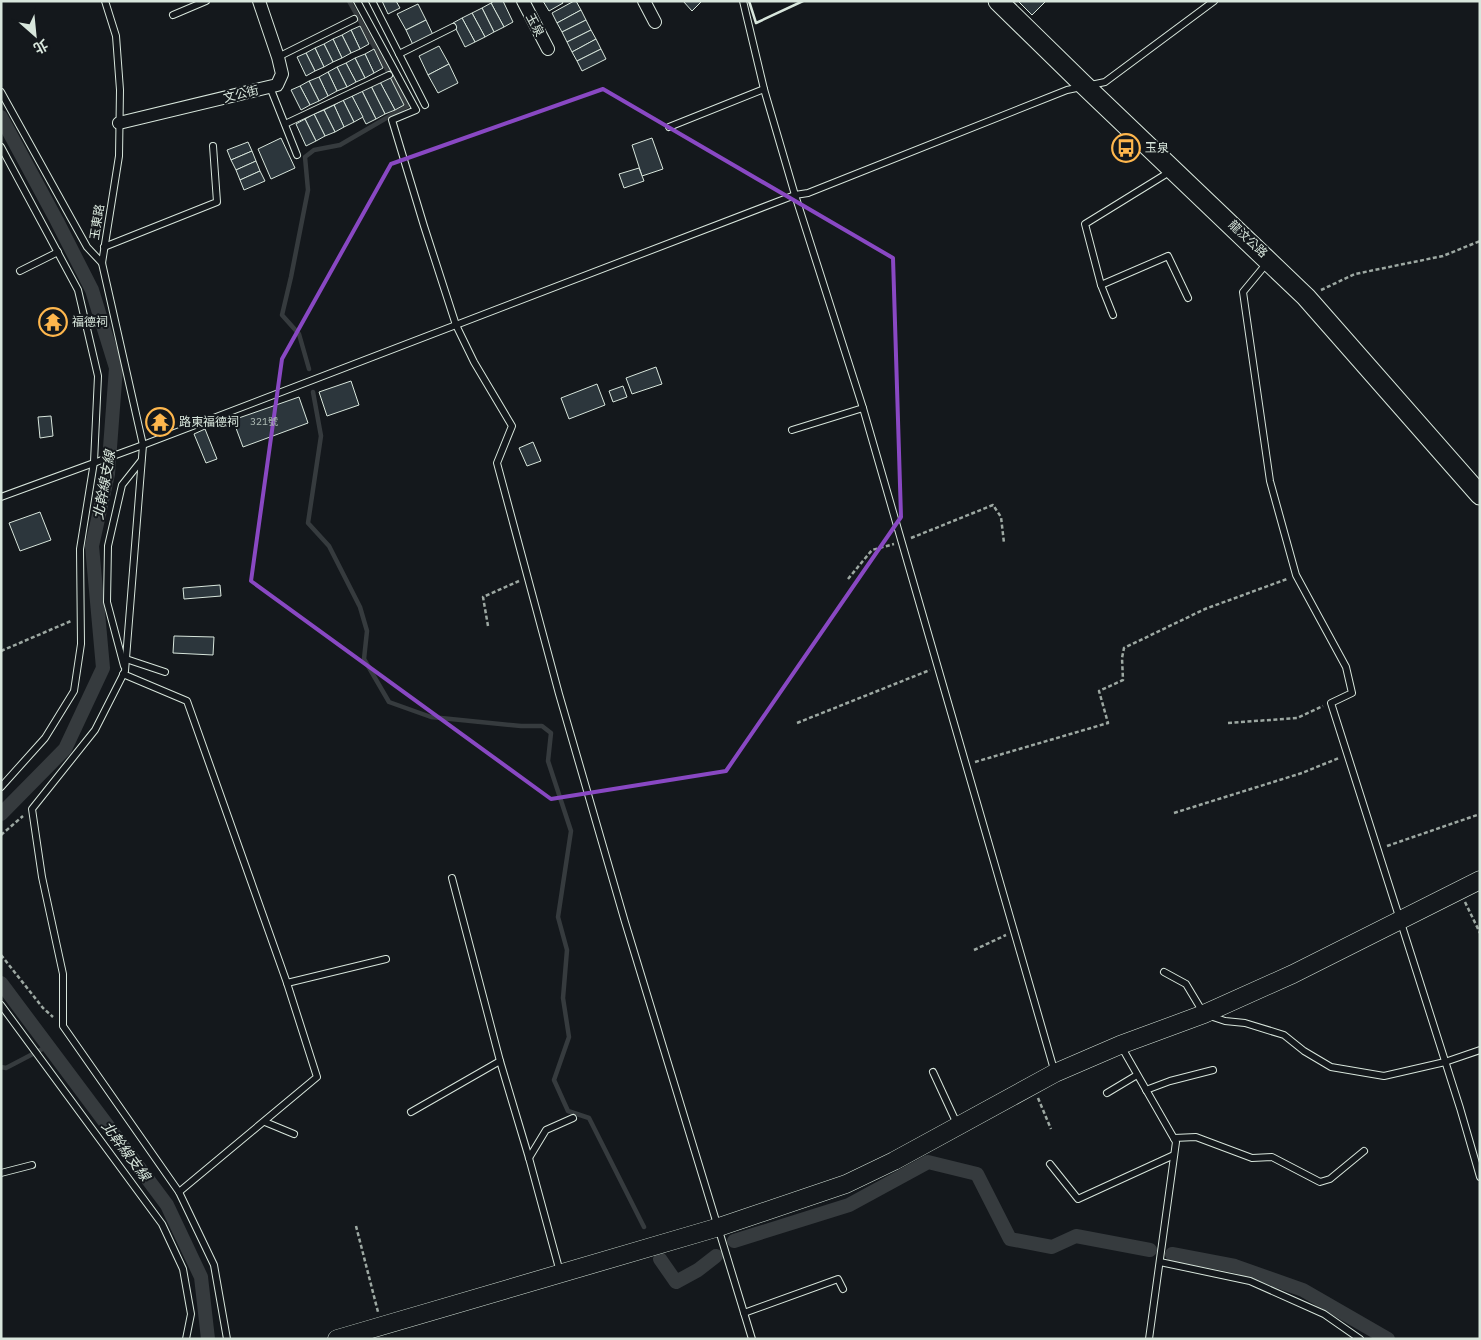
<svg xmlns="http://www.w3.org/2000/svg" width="1481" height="1340" font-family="'IBM Plex Sans','Noto Sans TC',sans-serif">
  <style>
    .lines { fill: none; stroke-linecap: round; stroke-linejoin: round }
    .stream { stroke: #363b3e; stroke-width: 4.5 }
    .canal { stroke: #363b3e; stroke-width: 14 }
    .building { fill: #2c363c; stroke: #d8e6dc }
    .lane-casing { stroke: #d8e6dc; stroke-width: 8 }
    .street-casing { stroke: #d8e6dc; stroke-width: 14 }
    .secondary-casing { stroke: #d8e6dc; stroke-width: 19 }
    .primary-casing { stroke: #d8e6dc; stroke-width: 21 }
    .path { stroke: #9da8a2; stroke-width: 2.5; stroke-dasharray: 4 2.5; stroke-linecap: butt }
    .lane { stroke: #14181c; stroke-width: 6 }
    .street { stroke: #14181c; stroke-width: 12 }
    .secondary { stroke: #14181c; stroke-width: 18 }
    .primary { stroke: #14181c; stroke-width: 19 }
    .wall { stroke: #d8e6dc; stroke-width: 2.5 }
    .marked { fill: none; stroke: #8948c3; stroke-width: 4; stroke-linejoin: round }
    .labels { text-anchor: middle; stroke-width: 4; stroke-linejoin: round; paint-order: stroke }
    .number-label { font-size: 10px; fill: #adbab4 }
    .street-label { font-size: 12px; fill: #d8e6dc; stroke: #14181c }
    .poi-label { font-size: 12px; fill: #d8e6dc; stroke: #14181c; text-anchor: start }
    .water-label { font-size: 14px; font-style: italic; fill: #d8e6dc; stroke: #14181c }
  </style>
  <rect width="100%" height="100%" fill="#14181c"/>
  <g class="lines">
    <g class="stream">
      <path d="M309,369L299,334L282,315L291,277L308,190L305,157L314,150L340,145L407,106L349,1"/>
      <path d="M313,392L321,436L308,523L329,546L360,607L367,631L364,659L389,702L431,717L521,726H542L551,733L548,761L571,831L558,917L567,950L563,998L569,1037L554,1080L568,1111L589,1118L644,1227"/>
      <path d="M1,1067L6,1068L48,1046"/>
    </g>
    <g class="canal">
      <path d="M1,117L57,221L92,290L116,368L108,474L92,546L103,668L65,749L1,814"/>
      <path d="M1,983L167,1205L201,1277L208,1339"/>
      <path d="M734,1241L849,1205L928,1162L977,1174L1010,1239L1052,1247L1076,1236L1150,1250"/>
      <path d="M1172,1254L1235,1266L1303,1290L1388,1339"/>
      <path d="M660,1259L676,1282L698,1270L716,1256"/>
    </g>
  </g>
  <g class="building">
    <path d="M382,1H396L400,8L388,14Z"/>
    <path d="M494,1H503L513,22L504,27L491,3Z"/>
    <path d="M543,1H562L563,3L549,11Z"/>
    <path d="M574,1H576L581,10L557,23L552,13Z"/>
    <path d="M683,1H702L692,11Z"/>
    <path d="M1018,1H1046L1032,15Z"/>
    <path d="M491,3L504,27L494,32L482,8Z"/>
    <path d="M418,4L426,20L406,30L397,14Z"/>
    <path d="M482,8L494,32L485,37L472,13Z"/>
    <path d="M581,10L586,20L562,32L557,23Z"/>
    <path d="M472,13L485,37L475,42L462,18Z"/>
    <path d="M462,18L475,42L465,47L453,23Z"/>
    <path d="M426,20L434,37L414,47L406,30Z"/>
    <path d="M586,20L591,30L567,42L562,32Z"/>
    <path d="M360,26L369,44L360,49L351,30Z"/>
    <path d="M351,30L360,49L351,53L342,35Z"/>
    <path d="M591,30L596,39L572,52L567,42Z"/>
    <path d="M342,35L351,53L342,58L333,39Z"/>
    <path d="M333,39L342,58L333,62L324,44Z"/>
    <path d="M596,39L601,49L577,61L572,52Z"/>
    <path d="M324,44L333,62L324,67L315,48Z"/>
    <path d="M439,46L449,64L428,75L419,56Z"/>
    <path d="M315,48L324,67L315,71L306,53Z"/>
    <path d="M374,49L383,68L374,73L365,54Z"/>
    <path d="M601,49L606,59L582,71L577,61Z"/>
    <path d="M306,53L315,71L306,76L297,57Z"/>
    <path d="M365,54L374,73L365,78L355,58Z"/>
    <path d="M355,58L365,78L356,82L346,63Z"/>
    <path d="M346,63L356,82L347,87L337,67Z"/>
    <path d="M449,64L458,83L438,93L428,75Z"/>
    <path d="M337,67L347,87L337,91L328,72Z"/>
    <path d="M328,72L337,91L328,96L319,77Z"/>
    <path d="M319,77L328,96L319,101L309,81Z"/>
    <path d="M390,77L404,105L395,110L380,82Z"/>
    <path d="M309,81L319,101L310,105L300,86Z"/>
    <path d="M380,82L395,110L385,114L371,86Z"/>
    <path d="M300,86L310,105L301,110L291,90Z"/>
    <path d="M371,86L385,114L376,119L362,91Z"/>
    <path d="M362,91L376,119L366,124L352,96Z"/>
    <path d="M352,96L363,117L354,122L343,100Z"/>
    <path d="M343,100L354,122L344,127L334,105Z"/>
    <path d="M334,105L344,127L335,132L324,110Z"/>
    <path d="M324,110L335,132L325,136L314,114Z"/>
    <path d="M314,114L325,136L316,141L305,119Z"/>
    <path d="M305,119L316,141L306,146L296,124Z"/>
    <path d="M281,138L295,168L271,179L258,149Z"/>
    <path d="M652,138L663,169L642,176L632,145Z"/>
    <path d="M248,142L252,151L231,160L227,150Z"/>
    <path d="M252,151L256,161L236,170L231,160Z"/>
    <path d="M256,161L260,171L240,180L236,170Z"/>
    <path d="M639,168L644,181L624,188L619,174Z"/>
    <path d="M260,171L265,181L244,190L240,180Z"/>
    <path d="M656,367L662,384L632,394L626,378Z"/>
    <path d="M351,381L359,405L327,416L319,392Z"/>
    <path d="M597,384L605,405L569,419L561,398Z"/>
    <path d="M623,386L627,397L613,402L609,391Z"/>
    <path d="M299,397L308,423L243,447L233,420Z"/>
    <path d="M51,416L53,436L40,438L38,417Z"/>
    <path d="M205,429L217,459L206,463L194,434Z"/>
    <path d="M533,442L541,461L527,466L519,448Z"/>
    <path d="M40,512L51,540L20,551L9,523Z"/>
    <path d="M220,585L221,596L184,599L183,588Z"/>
    <path d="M174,636L214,637L213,655L173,653Z"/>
  </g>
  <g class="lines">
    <defs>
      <g id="lane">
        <path d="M105,1L116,36L120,90L119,156L102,263L143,445L125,671L95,730L32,809L42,877L63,974V1026L179,1192L214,1265L227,1339"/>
        <path d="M357,1L416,110L392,120L424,226L456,325L474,362L512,426L497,463L559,694L625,922L752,1339"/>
        <path d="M372,1L425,105"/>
        <path d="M743,1L764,89L795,195L863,408L1055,1073"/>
        <path d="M173,15L206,1"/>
        <path d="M399,54L453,27"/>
        <path d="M278,57L354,19"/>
        <path d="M270,87L297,155"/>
        <path d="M1,92L87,247L102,263"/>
        <path d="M285,124L389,75"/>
        <path d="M669,127L764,89"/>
        <path d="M1,147L78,290L98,376L94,462L80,549L81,644L74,691L45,738L1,787"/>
        <path d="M104,247L217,202L213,146"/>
        <path d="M1267,263L1243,292L1270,481L1296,575L1346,667L1352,693L1331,703L1460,1108L1480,1177"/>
        <path d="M20,271L58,252"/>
        <path d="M1101,285L1168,256L1188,298"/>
        <path d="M1113,315L1101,285L1085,224L1171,171"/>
        <path d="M792,430L863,408"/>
        <path d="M1,497L143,445L795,195L808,193L1067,90L1105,82L1214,1"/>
        <path d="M126,659L165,672"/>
        <path d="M124,666L107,602L108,546L122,485L141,461"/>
        <path d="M123,674L187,701L287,983L317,1077L179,1192"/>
        <path d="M452,878L500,1061L529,1158L560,1272"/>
        <path d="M1164,972L1186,984L1204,1014L1225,1021L1245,1023L1284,1035L1304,1051L1331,1067L1384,1076L1445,1062L1480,1050"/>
        <path d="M287,983L386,959"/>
        <path d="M1,1005L162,1224L183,1269L191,1314L186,1339"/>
        <path d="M1121,1046L1176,1142L1149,1339"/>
        <path d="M933,1072L958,1126"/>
        <path d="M1146,1090L1170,1081L1213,1070"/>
        <path d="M1107,1093L1137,1075"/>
        <path d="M411,1112L500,1061"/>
        <path d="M265,1122L294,1134"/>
        <path d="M1174,1138L1196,1137L1252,1158L1272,1157L1320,1182L1330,1179L1364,1151"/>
        <path d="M529,1158L546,1130L573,1118"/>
        <path d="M1050,1164L1078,1199L1174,1155"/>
        <path d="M1,1173L32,1165"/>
        <path d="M1160,1262L1250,1281L1324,1314L1360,1339"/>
        <path d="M744,1313L838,1279L843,1289"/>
      </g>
      <g id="street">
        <path d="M523,1L548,49"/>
        <path d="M644,1L655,22"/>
        <path d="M119,123L277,85L282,74L278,57L259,1"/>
      </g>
      <path id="secondary" d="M337,1339L719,1227L846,1184L894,1161L1055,1073L1120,1045L1204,1014L1293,974L1480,880"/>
      <path id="primary" d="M998,1L1084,85L1306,297L1480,495"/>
    </defs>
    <use href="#lane" class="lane-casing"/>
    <use href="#street" class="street-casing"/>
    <use href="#secondary" class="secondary-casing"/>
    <use href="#primary" class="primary-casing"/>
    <g class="path">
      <path d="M1321,290L1355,274L1443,256L1480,241"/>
      <path d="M911,538L993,505L1001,517L1004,543"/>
      <path d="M848,579L872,550L894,544"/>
      <path d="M488,626L483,597L519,581"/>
      <path d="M1,651L71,621"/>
      <path d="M797,723L930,670"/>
      <path d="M1228,723L1297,718L1323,706"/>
      <path d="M975,762L1108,723L1099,691L1123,680L1122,658L1124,648L1205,609L1287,579"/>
      <path d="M1174,813L1302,773L1339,758"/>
      <path d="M1,835L23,816"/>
      <path d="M1387,846L1480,814"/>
      <path d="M1465,902L1480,933"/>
      <path d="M974,950L1006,935"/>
      <path d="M1,955L43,1008L53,1017"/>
      <path d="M1038,1098L1051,1129"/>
      <path d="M356,1226L378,1312"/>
    </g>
    <use href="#lane" class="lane"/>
    <use href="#street" class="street"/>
    <use href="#secondary" class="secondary"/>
    <use href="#primary" class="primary"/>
    <path class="wall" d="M749,1L756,23L803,1"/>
  </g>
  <path class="marked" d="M603,89L893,258L901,517L726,771L551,799L251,581L282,359L391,164Z"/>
  <defs>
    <symbol id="bus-ring" viewBox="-11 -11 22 22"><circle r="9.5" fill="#14181c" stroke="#ffb74d" stroke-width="1.5"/><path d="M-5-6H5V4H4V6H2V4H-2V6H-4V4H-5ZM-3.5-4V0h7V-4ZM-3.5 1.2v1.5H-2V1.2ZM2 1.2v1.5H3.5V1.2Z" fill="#ffb74d"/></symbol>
    <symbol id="temple-ring" viewBox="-11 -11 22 22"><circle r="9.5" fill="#14181c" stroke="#ffb74d" stroke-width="1.5"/><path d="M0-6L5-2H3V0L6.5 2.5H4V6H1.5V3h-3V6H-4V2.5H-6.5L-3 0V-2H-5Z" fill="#ffb74d"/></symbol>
  </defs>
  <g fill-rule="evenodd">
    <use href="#bus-ring" x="1110" y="132" width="32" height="32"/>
    <use href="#temple-ring" x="37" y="306" width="32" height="32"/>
    <use href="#temple-ring" x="144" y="406" width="32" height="32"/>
  </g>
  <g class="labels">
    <g class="number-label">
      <text x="264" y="425">321號</text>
    </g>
    <g class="street-label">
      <text transform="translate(535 25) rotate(62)" y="4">玉泉</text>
      <text transform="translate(241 94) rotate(-14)" y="4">文公街</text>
      <text transform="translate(97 222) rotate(-81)" y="4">玉東路</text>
      <text transform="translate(1248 239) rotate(43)" y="4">龍汶公路</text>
    </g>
    <g class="poi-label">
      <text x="1145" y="152">玉泉</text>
      <text x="72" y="326">福德祠</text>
      <text x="179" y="426">路東福德祠</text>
    </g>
    <g class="water-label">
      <text transform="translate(104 485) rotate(-80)" y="5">北幹線支線</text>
      <text transform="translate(126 1151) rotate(53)" y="5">北幹線支線</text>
    </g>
  </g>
  <rect width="1481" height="1340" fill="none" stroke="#d8e6dc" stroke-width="5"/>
  <g transform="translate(35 35) rotate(153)" stroke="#14181c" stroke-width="4" paint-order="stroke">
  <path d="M0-4L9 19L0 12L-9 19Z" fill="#d8e6dc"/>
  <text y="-8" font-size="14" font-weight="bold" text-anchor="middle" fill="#d8e6dc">北</text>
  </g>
</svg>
